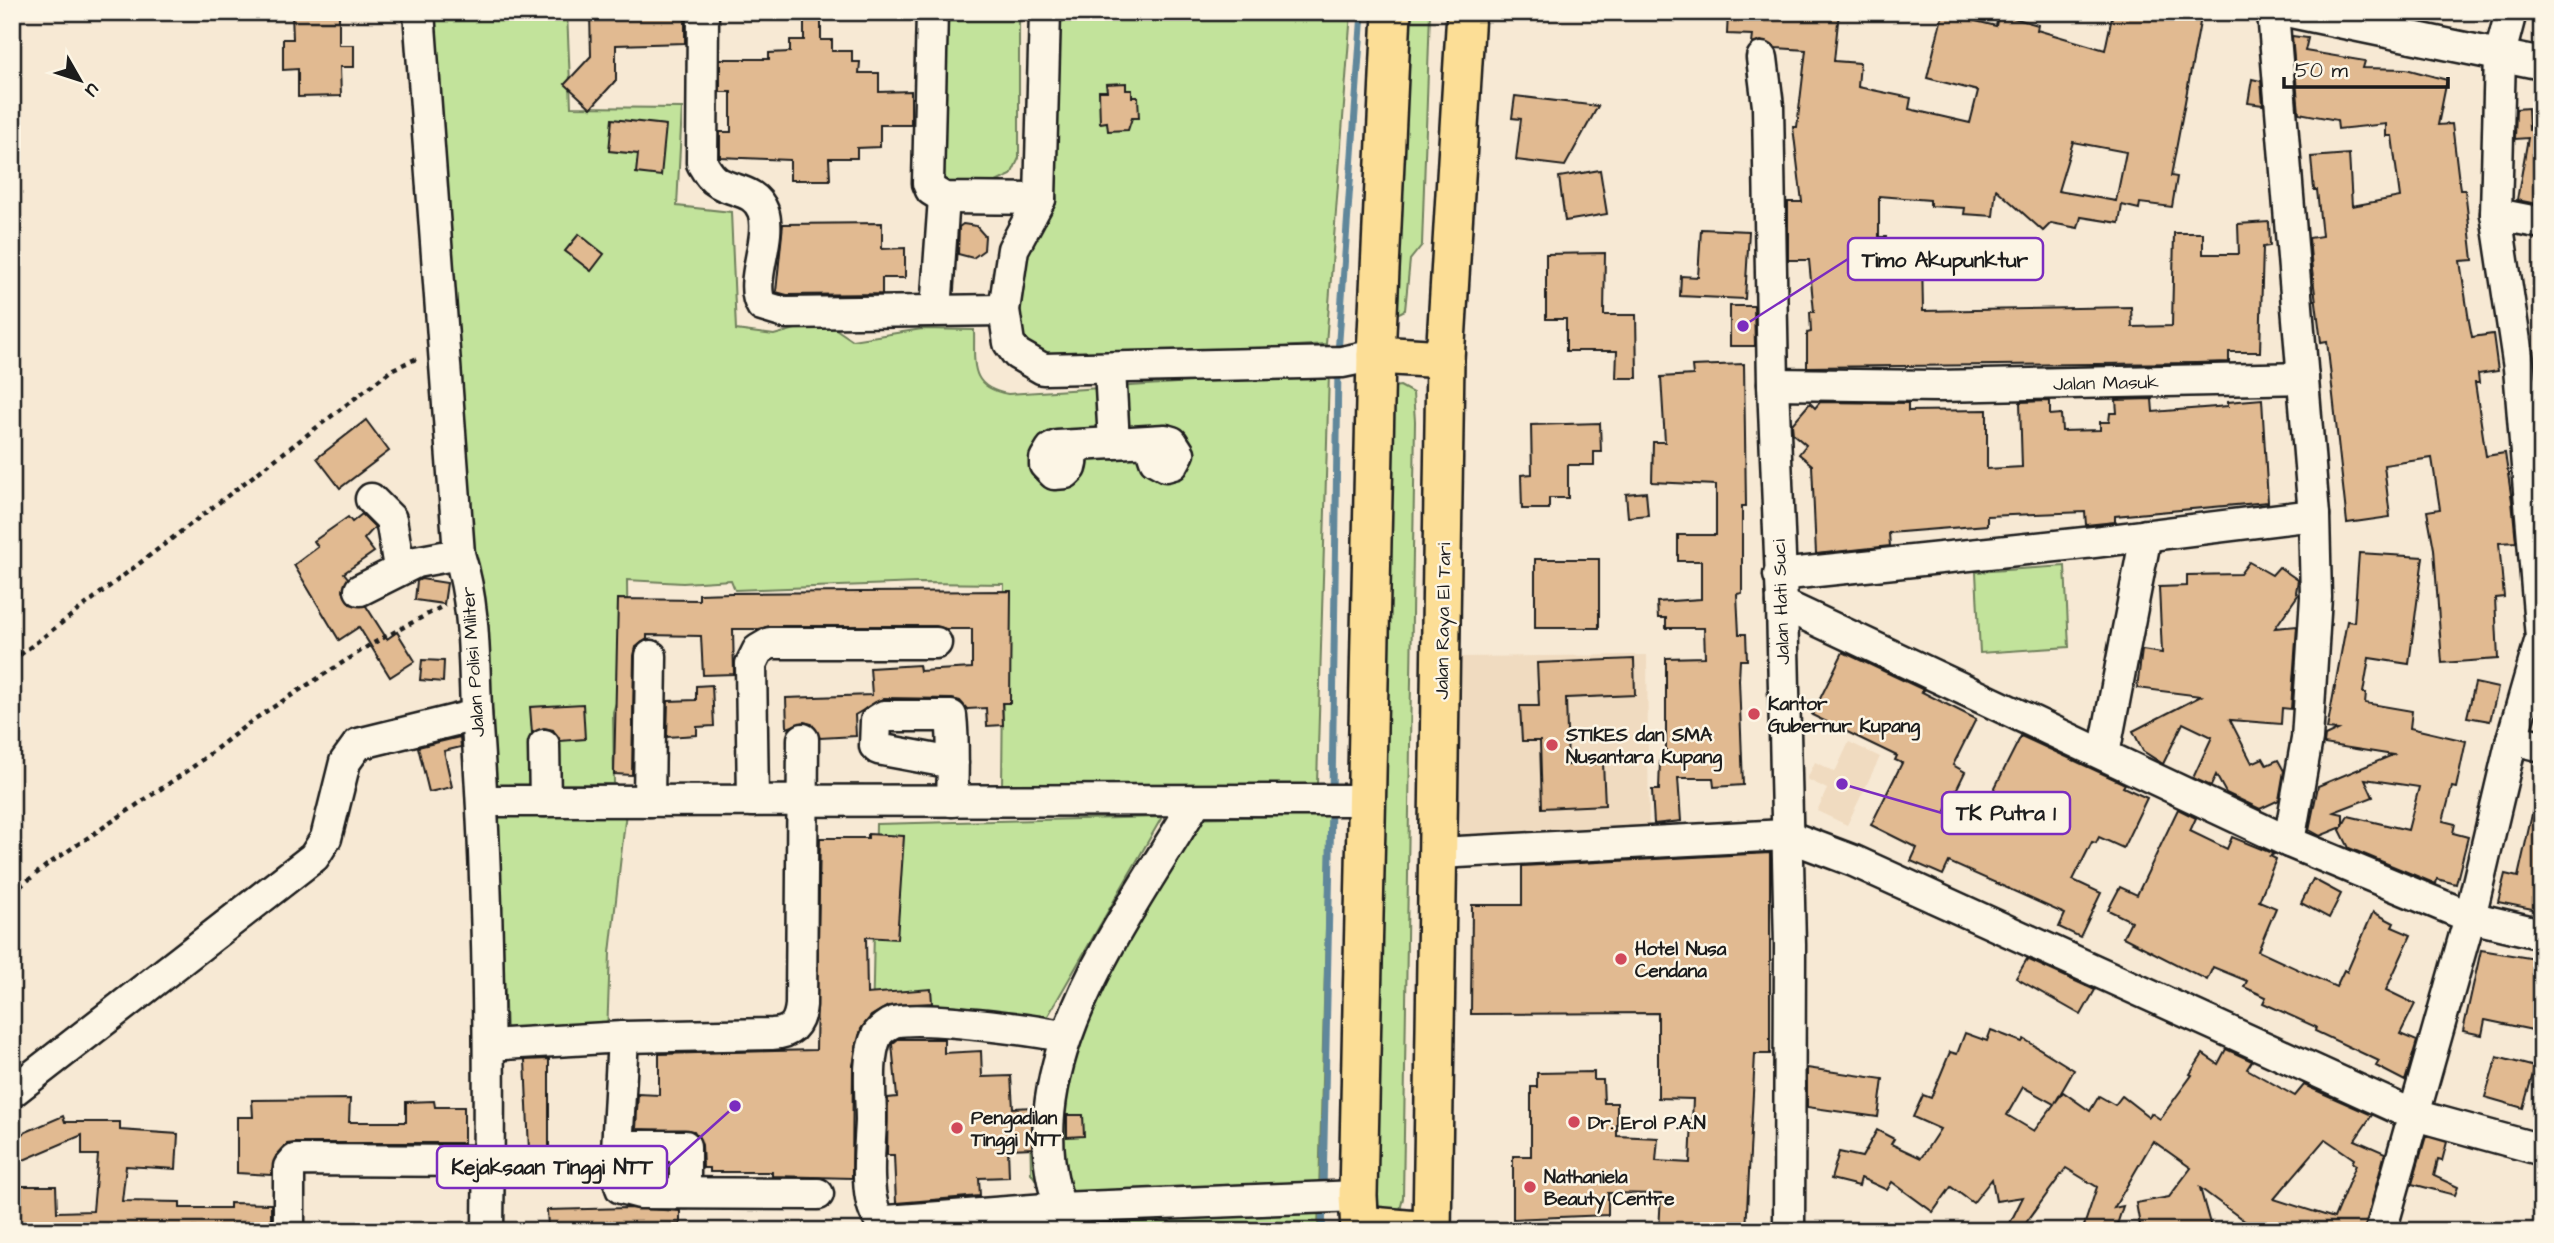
<svg xmlns="http://www.w3.org/2000/svg" width="2554" height="1243" font-family="'Architects Daughter',sans-serif">
  <style>
    .built { fill: #f0dbc0 }
    .green { fill: #c2e39b; stroke: #6f805c; stroke-width: 2 }
    .lines { fill: none; stroke-linecap: round; stroke-linejoin: round }
    .stream { stroke: #61879b; stroke-width: 7 }
    .building { fill: #e1ba91; stroke: #1c1c1c; stroke-width: 2; fill-rule: evenodd }
    .minor-casing { stroke: #1c1c1c; stroke-width: 35 }
    .major-casing { stroke: #1c1c1c; stroke-width: 42 }
    .path { stroke: #1c1c1c; stroke-width: 4.5; stroke-dasharray: 5 5; stroke-linecap: butt }
    .minor { stroke: #fcf5e5; stroke-width: 30 }
    .major { stroke: #fcde96; stroke-width: 37 }
    .poi-dot { fill: #d1495b; stroke: #fcf5e5; stroke-width: 2.5 }
    .labels { text-anchor: middle; stroke-width: 5; stroke-linejoin: round; paint-order: stroke }
    .street-label { font-size: 19px; fill: #1c1c1c; stroke: #fcf5e5 }
    .poi-label { font-size: 19px; font-weight: bold; fill: #1c1c1c; stroke: #fcf5e5; text-anchor: start }
    .leader { fill: none; stroke: #7b2cbf; stroke-width: 2.5 }
    .callout-dot { fill: #7b2cbf; stroke: #fcf5e5; stroke-width: 2.5 }
    .callout { fill: #fcf5e5; stroke: #7b2cbf; stroke-width: 2.5 }
    .callout-label { font-size: 21px; text-anchor: middle; font-weight: bold; fill: #1c1c1c }
  </style>
  <rect width="100%" height="100%" fill="#f7e9d4"/>
  <filter id="ink" filterUnits="userSpaceOnUse"><feTurbulence type="fractalNoise" baseFrequency=".0143" numOctaves="2"/><feDisplacementMap in="SourceGraphic" scale="14" xChannelSelector="R" yChannelSelector="G"/><feConvolveMatrix kernelMatrix="1 2 1 2 8 2 1 2 1" color-interpolation-filters="sRGB"/></filter>
  <g filter="url(#ink)">
    <g class="built">
      <path d="M1647,655L1649,833L1457,835L1456,657Z"/>
      <path d="M1849,742L1880,757L1847,825L1817,811L1827,789L1807,779L1815,762L1835,772Z"/>
    </g>
    <g class="green">
      <path d="M424,12H567L571,107L682,108L677,206L731,212L736,330L774,335L824,321L852,340L922,329L974,330C975,363 968,387 1008,394L1329,373L1317,784L1002,787L1004,584L919,583L735,590L731,580L683,583L627,580L628,668L613,712L614,784L487,786Z"/>
      <path d="M965,12H1019V158L1011,175L996,182L943,184L941,21L965,20Z"/>
      <path d="M1038,12H1351L1326,344L1069,361L1025,355L1002,280L1038,211Z"/>
      <path d="M1397,12H1430L1422,245L1410,260L1405,310L1397,314L1388,311Z"/>
      <path d="M1400,386L1413,393L1415,421L1403,1198L1400,1210L1374,1217L1393,387Z"/>
      <path d="M2065,566L2069,647L1980,653L1976,572Z"/>
      <path d="M498,811L626,812L610,953L607,1035L506,1031Z"/>
      <path d="M1329,815L1318,1231H1071L1031,1173L1030,1124L1039,1082L1073,1007L1180,818Z"/>
      <path d="M1162,817L1037,1035L872,1032L876,824Z"/>
    </g>
    <g class="lines">
      <g class="stream">
        <path d="M1338,354L1362,12"/>
        <path d="M1332,795L1338,369"/>
        <path d="M1323,1190L1331,806"/>
        <path d="M1322,1231L1323,1205"/>
      </g>
    </g>
    <g class="building">
      <path d="M339,12V45H354V67H340L341,96L298,97V69L283,70V39H293L292,13Z"/>
      <path d="M590,12H685V43L616,45V80L591,108L565,84L591,56Z"/>
      <path d="M804,12H821V40H832V51H852V62H860L859,73H879V92L911,91V125H880V147L857,148V158H829L830,180H790V160L720,157V132H731V92H720V59H769V53L790,52V40H804Z"/>
      <path d="M1728,12H1839L1834,61L1860,63L1858,87L1911,98L1909,109L1970,123L1978,91L1927,78L1943,13L1996,26L1998,16L2010,17L2038,25L2037,30L2105,50L2113,12H2202L2171,176L2177,177L2172,207L2140,203L2139,209L2122,205L2119,223L2081,217L2078,228L2051,223L2043,231L1996,189L1993,216L1964,214L1965,208L1930,206V200L1879,196V237H1886L1887,257H1922L1923,311L2131,307L2132,327L2172,326L2174,233H2203V254H2239L2238,224L2269,222L2270,246L2263,247L2260,352H2229V362L2196,363L1807,367V333L1811,332L1810,312H1814L1809,260H1788V202H1802L1793,127H1797L1806,50L1776,48L1761,41L1752,44L1753,35L1727,34ZM2073,142L2126,152L2116,201L2058,191Z"/>
      <path d="M2292,36L2308,38L2305,51L2365,61L2363,68L2406,69L2447,80L2438,125L2452,124L2460,190H2465L2473,260L2460,261L2469,321L2472,337L2493,334L2498,371L2478,374L2479,383H2475L2486,456L2505,453L2512,501L2516,542L2499,543L2504,597L2495,598L2498,659L2442,663L2434,549L2427,511L2440,509L2432,458L2384,465L2390,517L2347,523L2327,341L2321,342L2312,270L2309,238L2322,236L2317,190H2314L2311,157L2349,154L2352,206L2400,197L2392,136H2386V124L2338,129L2337,120L2299,113Z"/>
      <path d="M2252,79L2261,81L2263,105L2248,103Z"/>
      <path d="M1126,83V90H1132V97H1138L1139,118H1132L1128,130L1108,131L1107,122L1100,123L1099,91H1107L1106,84Z"/>
      <path d="M1515,96L1598,106L1565,166L1516,160L1521,119L1512,118Z"/>
      <path d="M2528,108L2529,131L2533,112L2542,113V205L2517,200L2528,138L2515,139L2516,109Z"/>
      <path d="M612,119L666,125L661,176L636,173L638,154L609,151Z"/>
      <path d="M1600,170L1607,214L1565,221L1559,177Z"/>
      <path d="M882,223V249L905,248V278H882V294L787,295L776,292L783,224Z"/>
      <path d="M963,224L976,226L985,236L984,250L973,258L958,254L959,227Z"/>
      <path d="M1701,229L1749,231L1745,299L1680,296L1681,276L1698,277Z"/>
      <path d="M579,234L604,254L591,271L565,251Z"/>
      <path d="M1605,253L1604,315H1636L1637,378H1616L1617,351H1566V319H1546V254Z"/>
      <path d="M1730,306H1754L1755,346H1730Z"/>
      <path d="M1744,364L1746,506H1742V593L1737,594L1739,634H1746L1747,660H1740L1739,680L1743,785L1714,787L1713,778H1678L1681,821L1654,824L1652,790H1659L1660,760H1666V658L1705,657L1704,628H1666V618H1658L1657,602L1701,599V561H1678V535H1716V485L1652,482L1653,442H1665L1661,377L1693,375L1692,366Z"/>
      <path d="M2152,399L2153,412L2228,406V402L2262,399L2268,502L2115,516V522L2086,525L2085,512L1987,516V525L1889,533L1890,546L1816,554L1812,465L1799,454L1806,445L1793,434L1792,424L1810,403L1815,408L1820,402L1908,403V411L1987,410V469L2022,467L2020,402L2050,401V415L2061,414L2062,431L2100,430V422H2109L2110,413H2117L2116,400Z"/>
      <path d="M366,420L389,451L340,488L317,458Z"/>
      <path d="M1600,423L1601,452H1594V465H1568V498H1549V509H1522L1521,475L1532,474L1531,425Z"/>
      <path d="M1646,492L1648,515L1628,517L1626,494Z"/>
      <path d="M362,514L375,527L364,539L374,552L344,573L348,578L343,590L350,604L366,606L387,639L397,632L415,661L390,677L359,627L339,640L294,565L318,547L314,541L348,517L352,522Z"/>
      <path d="M2359,553L2423,557L2409,664L2369,658L2363,693H2366L2365,703L2412,711L2410,728L2466,741L2456,788L2452,787L2443,821L2455,824L2453,833L2468,837L2456,884L2437,879L2436,884L2349,848L2340,830L2342,827L2320,836L2309,830L2318,786L2393,755L2324,744L2325,736L2338,730L2327,729L2347,621L2354,622ZM2365,779L2419,787L2408,830L2348,816L2343,825V814L2334,812L2373,797Z"/>
      <rect x="1535" y="559" width="64" height="69"/>
      <path d="M2249,562L2272,575L2279,567L2298,580L2296,592L2298,595L2275,628L2297,626L2291,709L2282,708L2281,724L2230,720L2252,763L2263,758L2267,765L2278,760L2284,771L2279,800L2260,809L2226,793L2216,775L2211,786L2193,778L2212,737L2183,723L2163,764L2143,751L2133,731L2201,696L2137,688L2142,650L2162,653L2159,587L2187,586V575L2240,574Z"/>
      <path d="M421,579L447,583L444,604L415,600L417,581Z"/>
      <path d="M1011,591L1010,703H1002L1003,725L987,726L986,708L967,709L960,701L952,699L884,698L855,715L856,736L820,738L812,724L804,722L787,728L786,698L872,695L870,668L919,665L920,671L972,668V629H946L936,626H770L759,629H733L734,674L703,675L701,636L647,635V639L636,647L634,656L632,775L614,774L618,599L699,600V594L731,593Z"/>
      <path d="M1843,652L1924,690L1922,692L1976,719L1953,765L1965,772L1946,811L1976,825L2021,736L2125,784L2123,787L2147,798L2123,848L2099,837L2096,843L2092,842L2073,880L2101,893L2080,937L2059,927L2065,914L1949,862L1943,875L1911,861L1917,848L1871,825L1902,763L1895,760L1897,756L1812,715Z"/>
      <path d="M1634,659L1635,695L1566,698L1568,765L1603,763L1605,805L1542,808L1540,741H1522L1520,706H1539L1537,663Z"/>
      <path d="M422,660L444,661L443,682L420,680Z"/>
      <path d="M2475,683L2498,688L2490,721L2467,717Z"/>
      <path d="M712,685L714,726L697,727V735L667,737L668,701L696,700V686Z"/>
      <path d="M583,704L585,739L560,741L553,730L544,728L532,733L530,707Z"/>
      <path d="M460,737L461,747L444,751L452,787L429,792L418,747Z"/>
      <path d="M2534,805L2542,806V911L2498,902L2505,874L2518,877Z"/>
      <path d="M2178,809L2196,818L2190,831L2227,849L2232,837L2274,854L2270,856L2276,859L2259,901L2276,908L2258,951L2336,987L2344,970L2347,972L2373,912L2394,923L2392,927L2411,935L2386,990L2415,1004L2400,1034L2417,1041L2405,1081L2376,1066L2379,1061L2315,1031L2316,1027L2263,1003L2266,997L2244,987L2247,981L2213,967L2207,980L2123,937L2131,921L2108,910L2120,887L2137,895Z"/>
      <path d="M868,834L904,836L897,939L866,937L867,994L931,989L932,1003L888,1006L871,1016L861,1029L853,1065L852,1178L772,1176V1172H710V1168H703L702,1145L694,1131L636,1129L638,1094L659,1095V1054L816,1050L820,838H868Z"/>
      <path d="M1770,853V1054H1755L1746,1231H1659L1661,1194L1608,1193V1215L1513,1219V1156H1531V1087H1537V1073L1594,1072V1080H1603L1604,1103H1617V1136L1658,1138L1656,1161L1690,1163L1693,1099L1658,1098V1013L1471,1014L1472,905H1522V866Z"/>
      <path d="M2313,879L2341,894L2329,918L2301,903Z"/>
      <path d="M2481,950L2542,960V1032L2485,1020L2482,1035L2463,1031Z"/>
      <path d="M2027,959L2095,990L2081,1015L2016,978Z"/>
      <path d="M1991,1030L2022,1042L2024,1039L2074,1070L2055,1103L2063,1092L2090,1111L2099,1096L2115,1105L2122,1096L2149,1117L2151,1113L2160,1119L2192,1075L2190,1074L2203,1054L2218,1064L2226,1049L2252,1061L2247,1069L2295,1096L2304,1085L2372,1115L2355,1140L2385,1153L2364,1231H2258L2200,1188L2212,1231H2141L2136,1203L2169,1197L2191,1168L2153,1141L2114,1208L2123,1206L2115,1231H2096L2084,1226L2097,1187L2066,1168L2020,1231H2006L2023,1197L1996,1201L1992,1179L1973,1203L1951,1187L1933,1212L1892,1182L1887,1190L1861,1178L1859,1186L1831,1179L1839,1152L1862,1157L1877,1130L1894,1139L1891,1144L1921,1158L1940,1129L1913,1117L1923,1095L1931,1098L1950,1052L1957,1054L1965,1033L1987,1041ZM2023,1087L2054,1104L2034,1131L2007,1115ZM2325,1139L2354,1159L2352,1163L2356,1165L2334,1218L2274,1199Z"/>
      <path d="M898,1039H944V1053L981,1051L982,1077L1011,1076L1013,1108L1033,1107V1148L1008,1149L1009,1177L979,1178L980,1196L896,1203L894,1155H887L888,1098L897,1097L892,1044Z"/>
      <path d="M2497,1057L2535,1067L2523,1108L2485,1097Z"/>
      <path d="M549,1059V1172L530,1173L525,1060Z"/>
      <path d="M1807,1068L1883,1079L1878,1117L1807,1107Z"/>
      <path d="M350,1099L349,1122H406V1102L434,1101L435,1107H464V1143H295L287,1144L276,1156L271,1175L237,1173V1117H253L252,1100Z"/>
      <path d="M1067,1115H1083L1084,1136L1067,1137Z"/>
      <path d="M63,1116L65,1122H120V1130L178,1134L176,1169L126,1166L122,1201L180,1202V1208H230V1203L271,1204V1231L183,1227V1231H23V1224L12,1225V1186H56L57,1212L93,1211L98,1155H82V1135L12,1165V1138Z"/>
      <path d="M2426,1136L2447,1142L2442,1161L2438,1160L2434,1176L2458,1187L2455,1195L2412,1184Z"/>
      <path d="M629,1208L680,1211V1224L548,1227L547,1210Z"/>
    </g>
    <g class="lines">
      <defs>
        <g id="minor">
          <path d="M419,12L459,554C477,612 473,668 477,727C489,895 490,1063 488,1231"/>
          <path d="M703,12L702,163C707,171 710,178 719,183C735,192 755,190 763,211C773,239 747,283 762,306L785,313L1004,310"/>
          <path d="M932,12L928,183L931,190L944,198L1040,199"/>
          <path d="M1045,12L1040,199L1013,249L1004,310L1009,343L1017,354L1043,369L1342,362L1376,355"/>
          <path d="M2273,12L2314,515L2316,597L2307,739L2289,842"/>
          <path d="M2291,12L2542,64"/>
          <path d="M1762,58L1768,106L1773,384L1782,604L1790,945L1789,1231"/>
          <path d="M2496,214L2542,223"/>
          <path d="M936,310L944,198"/>
          <path d="M1110,369L1114,443L1165,440L1172,442L1179,453L1173,464L1166,466L1155,460L1153,454L1159,442L1165,440"/>
          <path d="M1773,384L1938,386L2303,378"/>
          <path d="M1057,446C1070,448 1075,456 1071,468L1066,473L1054,474L1045,465V459L1051,449L1057,446L1114,443"/>
          <path d="M371,499L391,519L399,568"/>
          <path d="M1779,575L2094,542L2314,515"/>
          <path d="M360,590L416,562L459,554"/>
          <path d="M1782,604L2289,842L2470,917L2542,934"/>
          <path d="M2512,739L2542,746"/>
          <path d="M544,745L545,801"/>
          <path d="M2104,754L2146,535"/>
          <path d="M482,801L1367,800"/>
          <path d="M649,801L651,656"/>
          <path d="M753,801L751,664L758,650L770,643H936"/>
          <path d="M952,801C953,772 954,743 951,716H884L876,721L875,746L878,749L953,763"/>
          <path d="M1439,853L1785,835L1854,861L2411,1114L2542,1150"/>
          <path d="M623,1037L616,1169L621,1188L640,1193L818,1194"/>
          <path d="M1066,1037C1034,1030 922,1015 894,1022C888,1024 880,1030 877,1035C866,1058 871,1096 871,1121C870,1146 864,1197 878,1217L887,1221L1059,1208L1358,1196"/>
          <path d="M489,1045L623,1037L772,1034C791,1033 799,1025 801,1005L803,739"/>
          <path d="M12,1092L314,857L326,838L345,762L358,744L476,715"/>
          <path d="M618,1146H685V1193"/>
          <path d="M289,1231V1167L295,1160L489,1161"/>
          <path d="M1070,1231C997,1081 1124,924 1196,801"/>
          <path d="M2381,1231L2470,917L2512,739L2541,638L2519,368L2496,214L2500,54L2511,12"/>
        </g>
        <g id="major">
          <path d="M1376,355L1445,359"/>
          <path d="M1360,1225L1429,1231"/>
          <path d="M1360,1231L1358,1196L1376,355L1392,12"/>
          <path d="M1432,1231L1445,359L1466,12"/>
        </g>
      </defs>
      <use href="#minor" class="minor-casing"/>
      <use href="#major" class="major-casing"/>
      <g class="path">
        <path d="M12,661L393,369L420,357"/>
        <path d="M12,893L47,865L189,770L253,720L370,645L445,605"/>
      </g>
      <use href="#minor" class="minor"/>
      <use href="#major" class="major"/>
    </g>
  </g>
  <g class="poi-dot">
    <circle cx="1754" cy="714" r="7"/>
    <circle cx="1552" cy="745" r="7"/>
    <circle cx="1621" cy="959" r="7"/>
    <circle cx="1574" cy="1122" r="7"/>
    <circle cx="957" cy="1128" r="7"/>
    <circle cx="1530" cy="1187" r="7"/>
  </g>
  <g class="labels">
    <g class="street-label">
      <text transform="translate(2106 382) rotate(-1)" y="7">Jalan Masuk</text>
      <text transform="translate(1780 602) rotate(-92)" y="7">Jalan Hati Suci</text>
      <text transform="translate(1442 621) rotate(-89)" y="7">Jalan Raya El Tari</text>
      <text transform="translate(472 662) rotate(-94)" y="7">Jalan Polisi Militer</text>
    </g>
    <g class="poi-label">
      <text x="1768" y="710">Kantor<tspan x="1768" dy="22">Gubernur Kupang</tspan></text>
      <text x="1566" y="741">STIKES dan SMA<tspan x="1566" dy="22">Nusantara Kupang</tspan></text>
      <text x="1635" y="955">Hotel Nusa<tspan x="1635" dy="22">Cendana</tspan></text>
      <text x="971" y="1124">Pengadilan<tspan x="971" dy="22">Tinggi NTT</tspan></text>
      <text x="1588" y="1129">Dr. Erol P.A.N</text>
      <text x="1544" y="1183">Nathaniela<tspan x="1544" dy="22">Beauty Centre</tspan></text>
    </g>
  </g>
  <path class="leader" d="M1743 326L1848 259M1842 784L1942 813M735 1106L667 1167"/>
  <g class="callout-dot">
    <circle cx="1743" cy="326" r="7"/>
    <circle cx="1842" cy="784" r="7"/>
    <circle cx="735" cy="1106" r="7"/>
  </g>
  <g class="callout">
    <rect x="1848" y="238" width="195" height="42" rx="7"/>
    <rect x="1942" y="792" width="128" height="42" rx="7"/>
    <rect x="437" y="1146" width="230" height="42" rx="7"/>
  </g>
  <g class="callout-label">
    <text x="1945" y="267">Timo Akupunktur</text>
    <text x="2006" y="820">TK Putra 1</text>
    <text x="552" y="1174">Kejaksaan Tinggi NTT</text>
  </g>
  <rect width="2554" height="1243" fill="none" stroke="#fcf5e5" stroke-width="42"/>
  <rect x="21" y="21" width="2512" height="1201" fill="none" stroke="#1c1c1c" stroke-width="2.5" filter="url(#ink)"/>
  <g transform="translate(80 80) rotate(129)" stroke="#fcf5e5" stroke-width="5" paint-order="stroke">
  <path d="M0-5L12 26L0 18L-12 26Z" fill="#1c1c1c"/>
  <text y="-10" font-size="19" font-weight="bold" text-anchor="middle" fill="#1c1c1c">U</text>
  </g>
  <path d="M2284 77v10h164v-10" fill="none" stroke="#1c1c1c" stroke-width="3.5"/>
  <text x="2295" y="77" font-size="21" fill="#1c1c1c" stroke="#fcf5e5" stroke-width="5" paint-order="stroke">50 m</text>
</svg>
